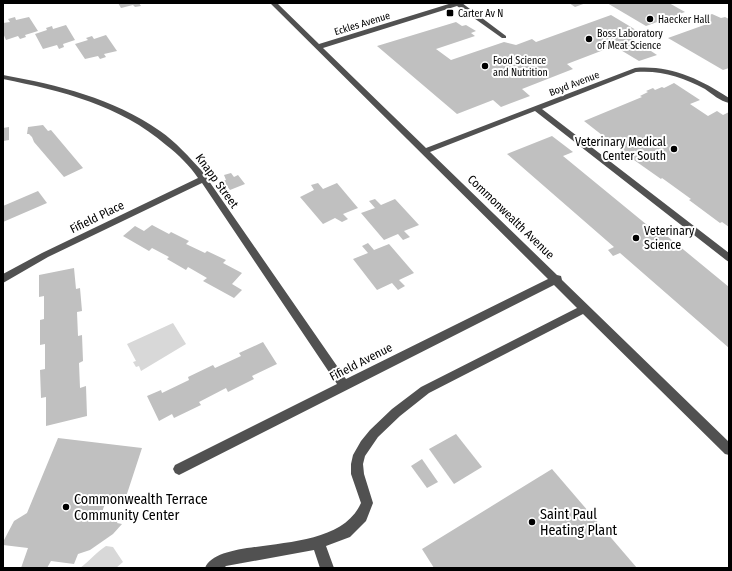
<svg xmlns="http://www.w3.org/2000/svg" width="732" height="571" font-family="'Fira Sans Condensed',sans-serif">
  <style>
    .green { fill: #d8d8d8 }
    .building { fill: #c0c0c0 }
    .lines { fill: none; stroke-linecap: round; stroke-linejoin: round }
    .minor { fill: #515151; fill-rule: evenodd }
    .poi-dot { fill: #000; stroke: #fff; stroke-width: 1.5 }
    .labels { text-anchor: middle; stroke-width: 4; stroke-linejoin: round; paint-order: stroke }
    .far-poi-label { font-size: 10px; fill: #000; stroke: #fff; text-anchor: start }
    .far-street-label { font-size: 10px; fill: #000; stroke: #fff }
    .poi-label { font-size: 12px; fill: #000; stroke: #fff; text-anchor: end }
    .street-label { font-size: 12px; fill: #000; stroke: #fff }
    .near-poi-label { font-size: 14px; fill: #000; stroke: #fff; text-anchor: start }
  </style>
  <rect width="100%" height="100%" fill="#fff"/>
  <g class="green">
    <path d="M173,323L186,344L141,371L139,366L136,367L133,362L136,361L127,344Z"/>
    <path d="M106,546L113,547L123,562L116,568H80C90,561 95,553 106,546Z"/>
  </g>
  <g class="building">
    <path d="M118,3H139L141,6L135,7L133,5L121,8Z"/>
    <path d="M569,3H586L575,7Z"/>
    <path d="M607,3H669L685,12L646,26Z"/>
    <path d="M712,14L721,18L725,17L729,19V68L723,70L668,38L707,24L699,19Z"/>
    <path d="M611,15L641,33L630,37L657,55L639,61L614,46L567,64L573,69L522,89L530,96L501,107L493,100L457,114L377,46L456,22L462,26L466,25L476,31L471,33L475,36L436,49L451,60L504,42L516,45L532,39L536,42Z"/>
    <path d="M15,17L16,20L29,17L38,31L25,35L26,37L20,39L18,36L6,40L3,33V23L10,22L8,19Z"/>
    <path d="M66,25L75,40L63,44L64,47L59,49L57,45L43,49L35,34L47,30L46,28L52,26L53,29Z"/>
    <path d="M106,35L117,51L104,54L106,57L100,59L98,56L85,59L75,44L88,40L86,38L92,36L94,39Z"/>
    <path d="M674,83L700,100L690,104L708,116L717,111L723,115L729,112V227L722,222L720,223L689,200L691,199L662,178L661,179L634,160L584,121L642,97L640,96L648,92L646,91L653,88L655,90L662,87L664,88Z"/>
    <path d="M43,125L48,131L51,130L83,168L64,177L34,142L32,137L29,134H27L28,127Z"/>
    <path d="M9,127V140L3,141V128Z"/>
    <path d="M552,136L573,152L563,156L652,229L656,227L729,287V348L620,253L613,256L608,250L614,247L507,154Z"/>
    <path d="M231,173L234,177L238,175L245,184L230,190L223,181L226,180L224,175Z"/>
    <path d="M318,183L323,189L337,183L358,208L343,214L348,219L342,222L335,218L323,224L300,197L314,190L311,185Z"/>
    <path d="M38,191L47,203L3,222V206Z"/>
    <path d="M375,199L381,205L395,199L419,225L404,231L410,237L403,240L398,234L384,240L361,213L375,208L369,201Z"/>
    <path d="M152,225L169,234L171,232L189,241L186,244L205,253L207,251L226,260L223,263L242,273L232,284L242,290L234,298L203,281L207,278L188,267L186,270L167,259L169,257L152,248L149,251L123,236L135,226L144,231Z"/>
    <path d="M368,243L374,250L389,244L414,273L399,280L405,286L398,290L392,283L377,290L353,259L368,253L362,246Z"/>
    <path d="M74,268L76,289L80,288L82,311L77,312L78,336L82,335L83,361L79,363L80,388L86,386L87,416L46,426V397L41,398L40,370L45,369V344L40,345V320L44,319V296L39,297V275Z"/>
    <path d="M263,342L277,364L252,376L254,379L228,392L226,388L199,402L201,405L174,418L172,414L159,421L147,396L161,390L162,393L189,380L188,377L213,365L215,368L241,356L239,353Z"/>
    <path d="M456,434L482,467L454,484L429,449Z"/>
    <path d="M58,438L142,448L124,503L106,501L102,512L120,516L117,523L122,524L113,534L90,550L78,554L74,564L51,561L47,568H21L28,548L3,545V542L14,521L27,513Z"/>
    <path d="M422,459L438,482L427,488L411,466Z"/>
    <path d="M552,469L637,568H434L422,549Z"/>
  </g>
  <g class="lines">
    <path class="minor" d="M270,3H277L319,44L452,3H462L506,36V38H502L457,6L323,48L426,148L635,68C670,65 700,79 729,98V103C720,101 712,94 705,89C683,77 661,70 636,72L542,109L729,253V262L726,260L535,111L430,152L557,275L561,276L562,280L729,442V455L725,454L583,314L429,393L400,416L378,437L365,456L363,464L364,474L373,503L366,521L350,537L326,546L334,568H320L314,550L226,566L224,568H205C220,533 336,560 361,503L351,474V464L353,455L361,441L370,430L392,409L421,387L577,308L554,285L183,473L179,475L175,473L173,469L175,465L337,384L202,183L48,257L3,283V274L42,253L198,178C190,166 178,154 166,145C120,105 62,91 3,79V75C58,85 113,98 160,131C176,142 189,157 202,171L346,379L548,279Z"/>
  </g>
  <g class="poi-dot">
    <rect x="446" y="9" width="8" height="8" rx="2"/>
    <circle cx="650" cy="19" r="4"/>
    <circle cx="589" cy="39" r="4"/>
    <circle cx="485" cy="66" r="4"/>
    <circle cx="674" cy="149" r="4"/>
    <circle cx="636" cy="238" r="4"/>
    <circle cx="66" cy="507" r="4"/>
    <circle cx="532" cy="522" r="4"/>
  </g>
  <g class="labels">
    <g class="far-poi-label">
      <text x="458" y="17">Carter Av N</text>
      <text x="658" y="23">Haecker Hall</text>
      <text x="597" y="37">Boss Laboratory<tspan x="597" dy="12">of Meat Science</tspan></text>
      <text x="493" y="64">Food Science<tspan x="493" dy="12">and Nutrition</tspan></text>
    </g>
    <g class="far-street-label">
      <text transform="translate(362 23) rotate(-17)" y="4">Eckles Avenue</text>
      <text transform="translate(574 83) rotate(-21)" y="4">Boyd Avenue</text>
    </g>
    <g class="poi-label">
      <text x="666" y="146">Veterinary Medical<tspan x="666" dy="14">Center South</tspan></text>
      <text x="644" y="235" text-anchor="start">Veterinary<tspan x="644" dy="14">Science</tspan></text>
    </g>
    <g class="street-label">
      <text transform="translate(217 181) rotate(54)" y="4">Knapp Street</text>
      <text transform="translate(97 217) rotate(-26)" y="4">Fifield Place</text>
      <text transform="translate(511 217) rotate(44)" y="4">Commonwealth Avenue</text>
      <text transform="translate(361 362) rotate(-27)" y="4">Fifield Avenue</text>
    </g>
    <g class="near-poi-label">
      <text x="74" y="504">Commonwealth Terrace<tspan x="74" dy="16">Community Center</tspan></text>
      <text x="540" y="519">Saint Paul<tspan x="540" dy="16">Heating Plant</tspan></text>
    </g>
  </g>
  <rect width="732" height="571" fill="none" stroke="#000000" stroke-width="8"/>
</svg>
